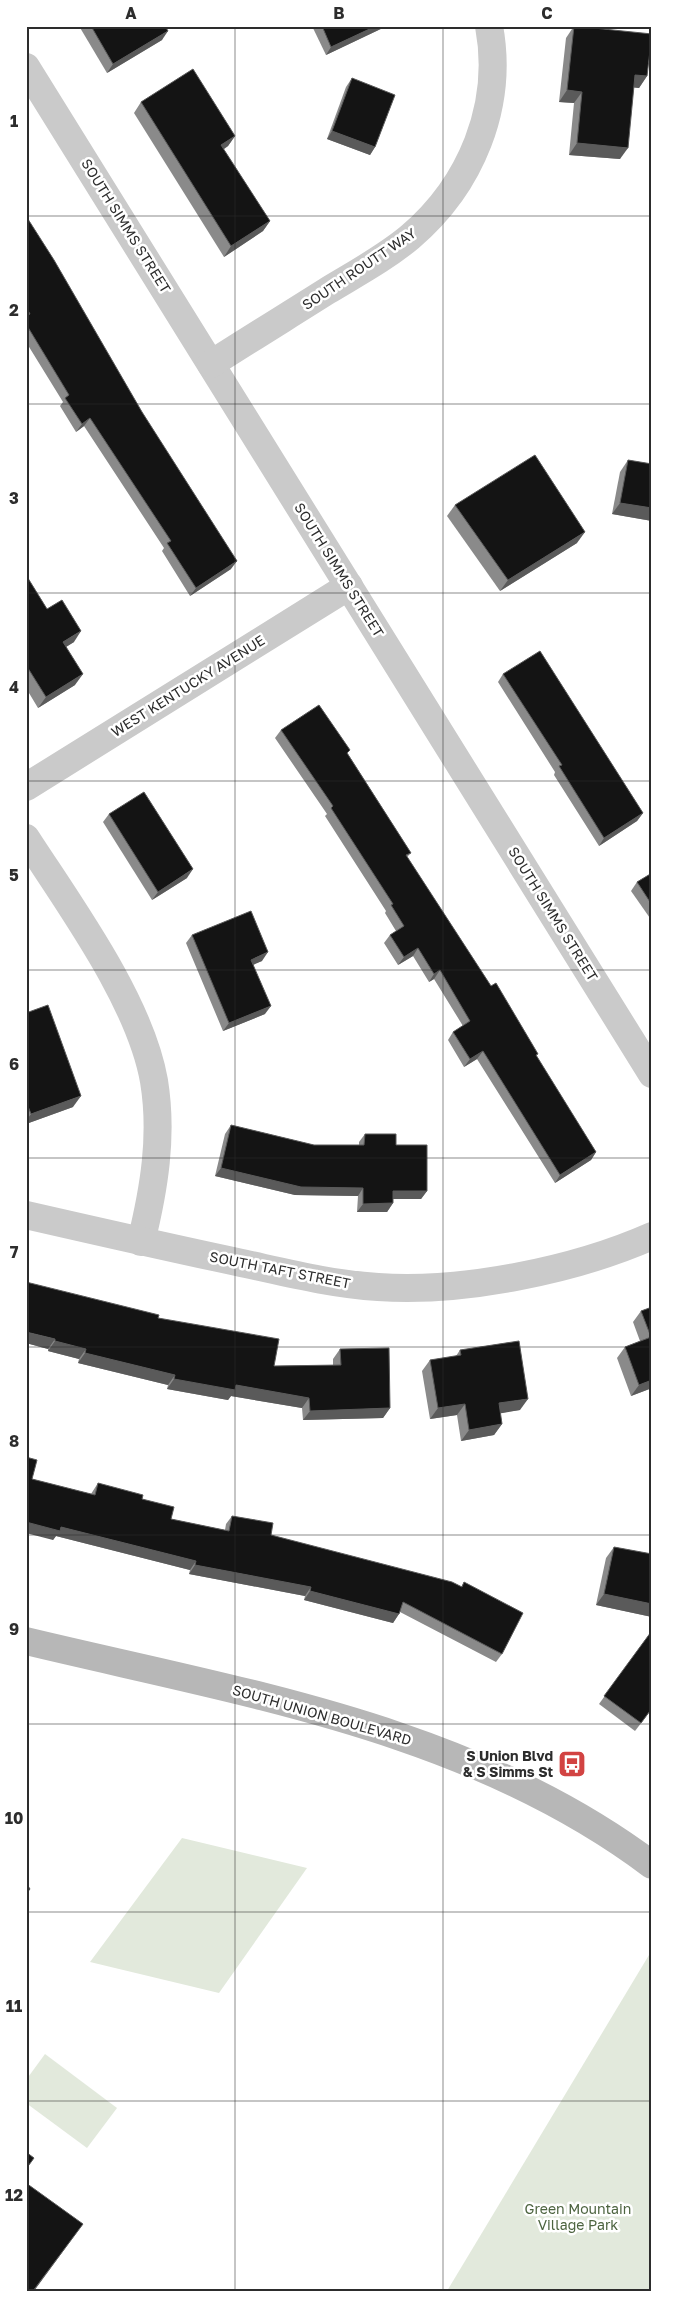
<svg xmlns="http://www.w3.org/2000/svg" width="678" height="2317" font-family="'Golos Text',sans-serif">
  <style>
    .green { fill: #e2e9dc }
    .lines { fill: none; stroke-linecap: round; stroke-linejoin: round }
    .street { stroke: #cacaca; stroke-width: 28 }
    .secondary { stroke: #b7b7b7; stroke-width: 28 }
    .wall { fill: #8a8a8a }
    .shaded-wall { fill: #5a5a5a }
    .building { fill: #141414; stroke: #5a5a5a }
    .grid { fill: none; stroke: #2d2d2d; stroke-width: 1; stroke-opacity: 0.55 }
    .labels { text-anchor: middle; stroke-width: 5; stroke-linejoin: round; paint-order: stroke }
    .street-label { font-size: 14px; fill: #2d2d2d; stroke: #fff }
    .poi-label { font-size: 14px; font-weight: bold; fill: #2d2d2d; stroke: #fff; text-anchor: end }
    .park-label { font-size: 14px; fill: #4d6440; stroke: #fff }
    .neatline { fill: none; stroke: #2d2d2d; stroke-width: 2 }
    .grid-label { font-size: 16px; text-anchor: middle; font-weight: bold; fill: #2d2d2d }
  </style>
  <rect width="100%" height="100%" fill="#fff"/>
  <g class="green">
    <path d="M182,1838L307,1868L219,1993L90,1962Z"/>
    <path d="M652,1950V2291H447Z"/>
    <path d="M45,2054L117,2108L87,2148L26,2103V2080Z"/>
  </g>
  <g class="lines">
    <g class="street">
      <path d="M26,67L652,1074"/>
      <path d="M211,364C250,339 289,315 327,291C355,274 385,258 410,237C471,185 504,106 489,26"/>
      <path d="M26,787L349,586"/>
      <path d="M26,838C70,906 140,1001 154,1081C163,1136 154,1189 141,1242"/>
      <path d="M26,1215C96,1231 166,1247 237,1262C284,1272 330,1284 378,1287C463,1293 575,1270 652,1236"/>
    </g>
    <path class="secondary" d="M26,1641C242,1693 470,1728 652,1865"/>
  </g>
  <g class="wall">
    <path d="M79,26H165L162,40L107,73Z"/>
    <path d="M312,26H387L326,55Z"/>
    <path d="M574,26L647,76L639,88L634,87L620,159L569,155L574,103L559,102L566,38Z"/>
    <path d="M352,78L375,147L370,155L327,139L346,87Z"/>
    <path d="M141,102L235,136L228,146L223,150L270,221L263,231L224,257L134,113Z"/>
    <path d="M26,216L231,569L190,596L162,551L164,548L84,426L76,432L60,406L63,402L26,342Z"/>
    <path d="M628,460L652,464V521L612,514L620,472Z"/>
    <path d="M455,505L577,543L500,591L447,516Z"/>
    <path d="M26,575L47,609L74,642L66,647L75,685L38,708L26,688Z"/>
    <path d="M503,674L643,813L637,821L599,846L554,775L555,772L498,682Z"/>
    <path d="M281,730L348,754L411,853L407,857L536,1056L596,1152L591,1160L555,1183L477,1059L464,1067L448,1040L453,1032L463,1026L434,979L429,982L413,956L398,965L384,943L390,935L396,931L385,913L386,911L325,816L327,814L275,738Z"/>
    <path d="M109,814L187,878L152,900L103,822Z"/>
    <path d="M652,873V921L631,891L637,882Z"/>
    <path d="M192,935L262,961L253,964L265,1014L223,1031L186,943Z"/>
    <path d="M26,1013L73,1107L26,1124Z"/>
    <path d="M231,1125L314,1145H359V1142L365,1134L396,1145L427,1191L421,1199H393V1203L387,1212H357L358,1196L295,1195L215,1176L225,1134Z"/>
    <path d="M652,1307V1388L631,1396L617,1358L625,1347L640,1341L633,1322L641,1311Z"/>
    <path d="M158,1318L274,1366L333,1365V1359L340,1349L390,1408L383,1418L303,1420L302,1408L231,1396L228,1400L167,1389L168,1385L78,1363L79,1359L48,1351V1349L26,1343Z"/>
    <path d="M460,1350L520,1410L500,1413L502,1424L494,1435L461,1441L457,1415L430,1419L422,1371L430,1360L456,1356Z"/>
    <path d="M32,1479L91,1494L98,1483L142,1499L171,1519L225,1530L226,1524L232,1516L271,1535L461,1587L464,1582L502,1654L496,1662L400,1612L393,1623L304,1600L305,1596L189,1574L190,1570L56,1536L53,1540Z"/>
    <path d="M614,1547L652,1554V1617L596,1605L606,1558Z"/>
    <path d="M651,1632L652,1709L635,1731L599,1704Z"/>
  </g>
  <g class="shaded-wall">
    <path d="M376,26H387L326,55L331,47Z"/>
    <path d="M168,31L162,40L107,73L113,64Z"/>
    <path d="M635,75L647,76L639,88L627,87Z"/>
    <path d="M567,90L582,92L574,103L559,102Z"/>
    <path d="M332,131L375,147L370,155L327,139Z"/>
    <path d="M235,136L228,146L213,156L221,145Z"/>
    <path d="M577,143L628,148L620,159L569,155Z"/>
    <path d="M270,221L263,231L224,257L231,246Z"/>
    <path d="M90,418L84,426L76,432L82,424Z"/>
    <path d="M620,503L652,508V521L612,514Z"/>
    <path d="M585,532L577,543L500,591L508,580Z"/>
    <path d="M237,561L231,569L190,596L196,588Z"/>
    <path d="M81,631L74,642L56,653L63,642Z"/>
    <path d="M83,674L75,685L38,708L46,697Z"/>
    <path d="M643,813L637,821L599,846L604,838Z"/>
    <path d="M193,869L187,878L152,900L158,892Z"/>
    <path d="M418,948L413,956L398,965L404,957Z"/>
    <path d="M268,952L262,961L246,968L251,960Z"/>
    <path d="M440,970L434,979L429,982L434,974Z"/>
    <path d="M271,1006L265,1014L223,1031L229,1023Z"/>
    <path d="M483,1051L477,1059L464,1067L470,1059Z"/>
    <path d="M81,1096L73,1107L26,1124V1121L31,1114Z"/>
    <path d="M596,1152L591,1160L555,1183L560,1175Z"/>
    <path d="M221,1168L363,1188L358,1196L295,1195L215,1176Z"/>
    <path d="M393,1191H427L421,1199H387Z"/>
    <path d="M393,1203L387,1212H357L363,1204Z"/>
    <path d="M26,1332L55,1339L48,1349L26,1343Z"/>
    <path d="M55,1341L86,1349L79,1359L48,1351Z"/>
    <path d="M85,1353L175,1375L168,1385L78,1363Z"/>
    <path d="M174,1379L236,1385L309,1398L302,1408L231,1396L228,1400L167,1389Z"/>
    <path d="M652,1380V1388L631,1396L639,1385Z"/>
    <path d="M528,1399L520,1410L491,1415L499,1403Z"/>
    <path d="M465,1404L457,1415L430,1419L438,1408Z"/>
    <path d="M390,1408L383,1418L303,1420L310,1411Z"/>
    <path d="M502,1424L494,1435L461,1441L469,1430Z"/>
    <path d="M26,1522L61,1527L196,1561L190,1570L56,1536L53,1540L26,1533Z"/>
    <path d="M195,1565L311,1587L305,1596L189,1574Z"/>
    <path d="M310,1591L399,1614L393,1623L304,1600Z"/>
    <path d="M604,1594L652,1604V1617L596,1605Z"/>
    <path d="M83,2224L34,2291H33Z"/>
  </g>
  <g class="building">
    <path d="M91,26H165L168,31L113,64Z"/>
    <path d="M322,26H376L331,47Z"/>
    <path d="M574,26L652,34L647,76L635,75L628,148L577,143L582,92L567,90Z"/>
    <path d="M193,69L235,136L221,145L270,221L231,246L141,102Z"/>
    <path d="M352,78L395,95L375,147L332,131Z"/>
    <path d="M26,216L54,260L142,412L237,561L196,588L167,543L171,541L90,418L82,424L65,398L69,395L26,324V316L30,314L26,307Z"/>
    <path d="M535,455L585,532L508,580L455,505Z"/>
    <path d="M628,460L652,464V508L620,503Z"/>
    <path d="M26,575L47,609L62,600L81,631L63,642L83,674L46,697L26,665Z"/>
    <path d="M540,651L643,813L604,838L559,766L562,765L503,674Z"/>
    <path d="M319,705L350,750L347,753L411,853L406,855L491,986L496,983L538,1054L536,1055L596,1152L560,1175L483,1051L470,1059L453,1032L470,1021L440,970L434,974L418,948L404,957L390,935L404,926L391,905L393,904L331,808L333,806L281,730Z"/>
    <path d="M144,792L193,869L158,892L109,814Z"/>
    <path d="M652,873V905L637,882Z"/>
    <path d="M251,911L268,952L251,960L271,1006L229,1023L192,935Z"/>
    <path d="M48,1005L81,1096L31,1114L26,1101V1013Z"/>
    <path d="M231,1125L314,1145H364L365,1134H396V1145H427V1191H393V1203L363,1204V1188L301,1187L221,1168Z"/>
    <path d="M26,1282L159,1315L158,1318L279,1339L274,1366L341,1365L340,1349L389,1348L390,1408L310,1411L309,1398L236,1385L235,1390L174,1379L175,1375L85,1353L86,1349L55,1341V1339L26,1332Z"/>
    <path d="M652,1307V1380L639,1385L625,1347L651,1337L641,1311Z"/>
    <path d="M519,1341L528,1399L499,1403L502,1424L469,1430L465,1404L438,1408L430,1360L461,1355L460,1350Z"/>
    <path d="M26,1457L37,1460L32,1479L95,1495L98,1483L143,1495L142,1499L174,1507L171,1519L229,1531L232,1516L273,1523L271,1535L452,1582L462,1587L464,1582L523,1613L502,1654L403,1602L399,1614L310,1591L311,1587L195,1565L196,1561L61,1527L60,1531L26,1522Z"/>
    <path d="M614,1547L652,1554V1604L604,1594Z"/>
    <path d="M651,1632L652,1708L641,1723L604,1696Z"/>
    <path d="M26,1883L30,1889L26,1894Z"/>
    <path d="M26,2152L34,2158L26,2169Z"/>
    <path d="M26,2183L83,2224L33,2291H26Z"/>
  </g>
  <path class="grid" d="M235,26V2291M443,26V2291M26,216H652M26,404H652M26,593H652M26,781H652M26,970H652M26,1158H652M26,1347H652M26,1535H652M26,1724H652M26,1912H652M26,2101H652"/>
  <defs>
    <symbol id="bus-square" viewBox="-11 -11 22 22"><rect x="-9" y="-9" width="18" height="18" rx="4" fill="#d24342" stroke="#fff"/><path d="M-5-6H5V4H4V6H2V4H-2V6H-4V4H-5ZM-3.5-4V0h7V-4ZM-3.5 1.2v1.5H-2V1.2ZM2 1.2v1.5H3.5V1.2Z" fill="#fff"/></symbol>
  </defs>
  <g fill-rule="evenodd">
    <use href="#bus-square" x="556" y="1748" width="32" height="32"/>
  </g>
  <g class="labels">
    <g class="street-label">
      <text transform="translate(126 226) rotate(58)" y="5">SOUTH SIMMS STREET</text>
      <text transform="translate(359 269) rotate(-34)" y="5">SOUTH ROUTT WAY</text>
      <text transform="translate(339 570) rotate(58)" y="5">SOUTH SIMMS STREET</text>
      <text transform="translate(188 686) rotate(-32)" y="5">WEST KENTUCKY AVENUE</text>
      <text transform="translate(553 914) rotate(58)" y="5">SOUTH SIMMS STREET</text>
      <text transform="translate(280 1270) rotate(11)" y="5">SOUTH TAFT STREET</text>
      <text transform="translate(322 1715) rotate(16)" y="5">SOUTH UNION BOULEVARD</text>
    </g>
    <g class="poi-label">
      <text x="553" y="1761">S Union Blvd<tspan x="553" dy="16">&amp; S Simms St</tspan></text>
    </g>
    <g class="park-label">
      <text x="578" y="2214">Green Mountain<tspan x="578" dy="16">Village Park</tspan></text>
    </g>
  </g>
  <rect width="678" height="2317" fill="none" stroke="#ffffff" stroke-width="55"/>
  <rect x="28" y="28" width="622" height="2262" class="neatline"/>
  <g class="grid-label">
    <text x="131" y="19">A</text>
    <text x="339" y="19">B</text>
    <text x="547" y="19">C</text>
    <text x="14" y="127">1</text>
    <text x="14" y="316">2</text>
    <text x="14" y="504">3</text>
    <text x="14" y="693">4</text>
    <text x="14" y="881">5</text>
    <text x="14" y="1070">6</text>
    <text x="14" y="1258">7</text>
    <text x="14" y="1447">8</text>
    <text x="14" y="1635">9</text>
    <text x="14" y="1824">10</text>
    <text x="14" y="2012">11</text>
    <text x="14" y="2201">12</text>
  </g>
</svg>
